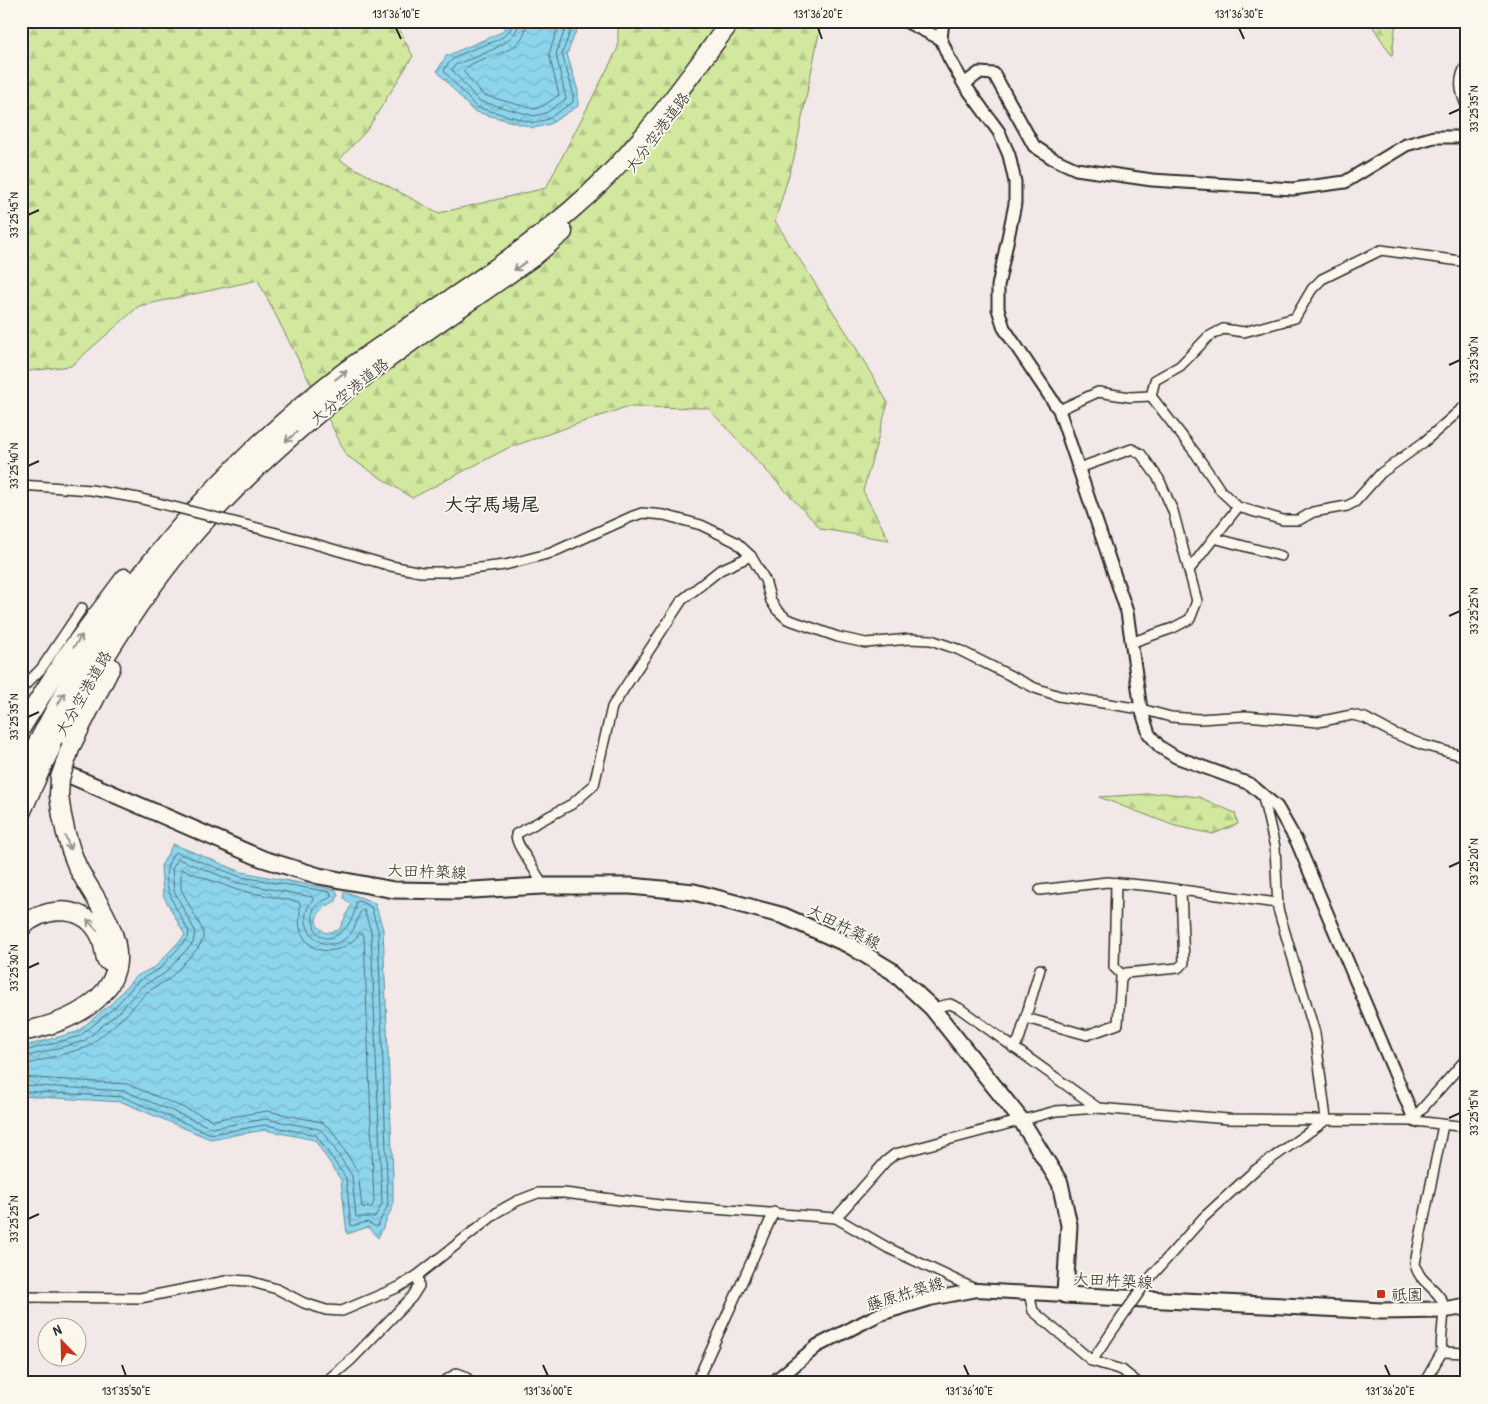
<svg xmlns="http://www.w3.org/2000/svg" width="1488" height="1404" font-family="'Patrick Hand','Klee One',sans-serif">
  <style>
    .forest { fill: url(#forest-firs); stroke: #7e8a64 }
    .water { fill: url(#water-waves); stroke: #65919f }
    .lines { fill: none; stroke-linecap: round; stroke-linejoin: round }
    .shore { stroke: #526f79; stroke-width: 1 }
    .minor-casing { stroke: #2b2b2b; stroke-width: 12 }
    .tertiary-casing { stroke: #2b2b2b; stroke-width: 15 }
    .secondary-casing { stroke: #2b2b2b; stroke-width: 16 }
    .primary-casing { stroke: #2b2b2b; stroke-width: 19 }
    .motorway-casing { stroke: #2b2b2b; stroke-width: 21 }
    .minor { stroke: #fbf7ec; stroke-width: 9 }
    .tertiary { stroke: #fbf7ec; stroke-width: 11 }
    .secondary { stroke: #fbf7ec; stroke-width: 12 }
    .primary { stroke: #fbf7ec; stroke-width: 15 }
    .motorway { stroke: #fbf7ec; stroke-width: 18 }
    .minor-bridge-casing { stroke: #2b2b2b; stroke-width: 12; stroke-linecap: butt }
    .motorway-bridge-casing { stroke: #2b2b2b; stroke-width: 21; stroke-linecap: butt }
    .minor-bridge { stroke: #fbf7ec; stroke-width: 9 }
    .motorway-bridge { stroke: #fbf7ec; stroke-width: 18 }
    .oneway { stroke: #93918c }
    .ticks { fill: none; stroke: #2b2b2b; stroke-width: 2 }
    .poi-dot { fill: #c8321e; stroke: #fbf7ec; stroke-width: 2 }
    .labels { text-anchor: middle; stroke-width: 4; stroke-linejoin: round; paint-order: stroke }
    .street-label { font-size: 16px; fill: #2b2b2b; stroke: #fbf7ec }
    .poi-label { font-size: 16px; fill: #2b2b2b; stroke: #fbf7ec; text-anchor: start }
    .quarter-label { font-size: 19px; font-weight: bold; fill: #2b2b2b; stroke: #fbf7ec }
    .neatline { fill: none; stroke: #2b2b2b; stroke-width: 2 }
    .ticks-label { font-size: 12px; text-anchor: middle; fill: #2b2b2b }
  </style>
  <defs>
    <pattern id="forest-firs" width="22" height="20" patternUnits="userSpaceOnUse" patternTransform="scale(1.25)"><rect width="22" height="20" fill="#d1e89e"/><path d="M5 1l3.5 6h-7zM16 11l3.5 6h-7z" fill="#b4c788"/></pattern>
    <pattern id="water-waves" width="16" height="10" patternUnits="userSpaceOnUse" patternTransform="scale(1.25)"><rect width="16" height="10" fill="#8cd5ed"/><path d="M0 5q4-4 8 0t8 0" fill="none" stroke="#79b7cb"/></pattern>
  </defs>
  <rect width="100%" height="100%" fill="#f1e8e7"/>
  <filter id="ink" filterUnits="userSpaceOnUse"><feTurbulence type="fractalNoise" baseFrequency=".02" numOctaves="2"/><feDisplacementMap in="SourceGraphic" scale="10" xChannelSelector="R" yChannelSelector="G"/><feConvolveMatrix kernelMatrix="1 2 1 2 8 2 1 2 1" color-interpolation-filters="sRGB"/></filter>
  <g filter="url(#ink)">
    <g class="forest">
      <path d="M21,21H394L413,56L367,130L339,160L439,213L546,188L618,48V21H814L821,23L794,158L775,221L852,341L888,403L863,491L889,540L821,529L708,408L626,407L508,448L412,498L347,456L258,280L139,306L71,366L21,372Z"/>
      <path d="M1369,21H1396L1392,56Z"/>
      <path d="M1164,793L1199,797L1235,813L1238,824L1213,834L1175,826L1099,797Z"/>
    </g>
    <g class="water">
      <path d="M509,21H580L567,54L578,91V106L550,124L534,128L473,111L437,71L446,56L502,32Z"/>
      <path d="M173,844L242,872L336,890L338,895L336,901C324,907 304,920 326,933L339,930L351,905L344,898V891L375,903L383,929L393,1175V1206L378,1238L368,1227L347,1234L341,1180L315,1140L265,1130L210,1139L122,1102L21,1096V1047L77,1032L112,1003L135,977L156,966L185,935L163,895L161,866Z"/>
    </g>
    <g class="lines">
      <g class="shore">
        <path d="M513,21C510,50 454,43 444,71L476,107L534,123L548,119L573,102V92L562,54L574,21"/>
        <path d="M519,21C518,46 474,56 455,65L452,70L479,101L534,116L546,113L566,99L556,54L568,21"/>
        <path d="M527,21C525,60 480,51 463,71L483,95L534,109L543,106L559,95L549,54L560,21"/>
        <path d="M21,1052L80,1036L115,1007L138,981L159,969L188,938L189,932C176,906 154,879 175,852L241,877L331,892V897C326,900 319,902 315,907C313,910 312,914 313,918C315,956 355,934 356,902L359,901L371,907L378,930L388,1205L377,1227L367,1222L351,1226L346,1178L316,1135L265,1125L211,1134L123,1097L21,1091"/>
        <path d="M21,1058L84,1041L119,1012L142,986L164,974L193,943L195,931L174,891L172,869L178,859L239,883L312,897L313,900C292,921 320,959 346,938C355,932 356,921 361,911L364,910L371,931L382,1204L375,1217H356L352,1176L325,1134L319,1129L266,1119L212,1128L125,1091L21,1085"/>
        <path d="M21,1066L88,1047L124,1017L147,992L169,979L198,948L203,939V931L181,889V869L237,890L299,902C302,908 298,920 300,928C309,960 344,955 360,933L364,935L374,1202L371,1208L362,1207L358,1172L331,1129L321,1122L267,1111L213,1120L127,1084L21,1077"/>
      </g>
      <defs>
        <g id="minor">
          <path d="M1467,64C1457,79 1460,92 1467,107"/>
          <path d="M1467,262L1381,250L1322,279L1312,289L1295,318L1244,332L1223,329L1208,337L1180,366L1155,380L1151,396L1196,454L1221,491L1238,507L1283,520H1299L1313,512L1347,506L1355,502L1381,473L1424,442L1467,404"/>
          <path d="M1059,410L1098,392L1130,397L1151,396"/>
          <path d="M1079,468L1132,449L1141,454L1159,479L1173,511L1197,601L1190,619L1173,628L1133,642"/>
          <path d="M21,485L91,490L138,498"/>
          <path d="M277,533L391,566L421,572H446L505,565L551,553L631,517L642,513L664,515L701,525L736,542L751,556L765,580L771,601L777,610L787,619L838,637L866,643L909,639L931,640L957,649L1035,688L1059,696L1141,709L1171,717L1199,719L1246,716L1318,722L1352,715L1365,718L1393,733L1423,745L1467,757"/>
          <path d="M1214,538L1281,556"/>
          <path d="M1189,570L1238,507"/>
          <path d="M21,689L41,669L82,608"/>
          <path d="M1262,793L1275,847L1278,909L1315,1033L1326,1119"/>
          <path d="M1116,883L1114,967L1123,976"/>
          <path d="M542,886C537,868 516,849 516,834L572,804L594,785L612,707L682,600L720,570L751,556"/>
          <path d="M1040,890L1107,882L1152,886L1277,903"/>
          <path d="M932,1008L950,1004L959,1008L1098,1108"/>
          <path d="M1026,1018L1087,1035L1118,1024L1121,977L1126,973L1178,968L1184,963L1181,890"/>
          <path d="M1013,1048L1019,1040L1040,969"/>
          <path d="M1414,1118L1467,1058"/>
          <path d="M836,1218L886,1161L895,1154L1056,1111L1098,1108L1228,1119L1415,1121L1467,1127"/>
          <path d="M1148,1280L1203,1218L1254,1171L1326,1120"/>
          <path d="M1029,1293L1033,1311L1092,1361L1122,1370L1138,1383"/>
          <path d="M21,1297L140,1298L231,1280L249,1281L277,1289L304,1303L326,1310L342,1311L399,1287L418,1275L499,1211L517,1201L538,1193H564L660,1205L836,1218L888,1248L977,1290"/>
          <path d="M1442,1352L1467,1353"/>
          <path d="M1092,1361L1126,1311"/>
          <path d="M324,1383L350,1361L412,1297L419,1286L418,1275"/>
          <path d="M442,1383L457,1373L465,1376L471,1383"/>
          <path d="M696,1383L774,1212"/>
          <path d="M1424,1383L1442,1352C1439,1338 1447,1312 1442,1301C1435,1286 1418,1282 1415,1263L1443,1125"/>
        </g>
        <g id="tertiary">
          <path d="M905,21L941,39"/>
          <path d="M943,21L941,39L949,58L964,84L999,132L1009,155L1015,182V204L998,286V309L1004,328L1059,410L1127,612L1141,709L1149,734L1160,747L1176,757L1250,784L1277,807L1297,842L1415,1121"/>
          <path d="M964,84L979,73L994,74L1034,146L1052,158L1076,169L1152,180L1293,189L1345,182L1406,145L1434,137H1467"/>
        </g>
        <path id="secondary" d="M773,1383L817,1346L880,1314L930,1299L977,1290L1065,1295"/>
        <path id="primary" d="M21,754L263,859L319,876L394,890L456,891L542,886H630L694,892L784,916L849,945L892,971L932,1008L1021,1120L1060,1183L1069,1225L1065,1295L1382,1311L1443,1310L1467,1306"/>
        <g id="motorway">
          <path d="M21,728L65,658L125,578"/>
          <path d="M38,742C53,714 68,685 85,657C131,581 190,511 254,449C287,418 322,387 359,361C430,311 504,267 570,211C634,157 681,88 731,21"/>
          <path d="M71,746L111,667"/>
          <path d="M51,748C100,663 150,578 218,507C265,457 318,411 373,370C425,330 480,295 533,257L563,232"/>
          <path d="M21,813L39,773"/>
          <path d="M21,928C41,908 79,903 97,930C103,938 104,950 106,960"/>
          <path d="M21,1032C74,1022 139,992 110,926C102,905 87,886 77,866C67,843 62,821 59,796"/>
        </g>
      </defs>
      <use href="#minor" class="minor-casing"/>
      <use href="#tertiary" class="tertiary-casing"/>
      <use href="#secondary" class="secondary-casing"/>
      <use href="#primary" class="primary-casing"/>
      <use href="#motorway" class="motorway-casing"/>
      <use href="#minor" class="minor"/>
      <use href="#tertiary" class="tertiary"/>
      <use href="#secondary" class="secondary"/>
      <use href="#primary" class="primary"/>
      <use href="#motorway" class="motorway"/>
      <defs>
        <g id="minor-bridge">
          <path d="M138,498L277,533"/>
          <path d="M1126,1311L1148,1280"/>
        </g>
        <g id="motorway-bridge">
          <path d="M25,767L38,742"/>
          <path d="M39,773L51,748"/>
          <path d="M59,796L60,778L71,746"/>
        </g>
      </defs>
      <use href="#minor-bridge" class="minor-bridge-casing"/>
      <use href="#motorway-bridge" class="motorway-bridge-casing"/>
      <use href="#minor-bridge" class="minor-bridge"/>
      <use href="#motorway-bridge" class="motorway-bridge"/>
    </g>
    <defs><path id="oneway-shaft" d="M-6 0H5M1.5-3L5.5 0L1.5 3" fill="none" stroke-width="1.6" stroke-linecap="round" stroke-linejoin="round" transform="scale(1.25)"/></defs>
    <g class="oneway">
      <use href="#oneway-shaft" transform="translate(520 266) rotate(144)"/>
      <use href="#oneway-shaft" transform="translate(341 375) rotate(-38)"/>
      <use href="#oneway-shaft" transform="translate(291 437) rotate(141)"/>
      <use href="#oneway-shaft" transform="translate(78 641) rotate(-55)"/>
      <use href="#oneway-shaft" transform="translate(61 699) rotate(-61)"/>
      <use href="#oneway-shaft" transform="translate(68 843) rotate(68)"/>
      <use href="#oneway-shaft" transform="translate(92 925) rotate(-133)"/>
    </g>
  </g>
  <path class="ticks" d="M396,28L401,39M818,28L822,39M1239,28L1244,39M1449,114L1460,109M28,215L39,210M1449,365L1460,360M28,466L39,461M1449,616L1460,611M28,717L39,712M1449,867L1460,862M28,968L39,963M1449,1118L1460,1113M28,1219L39,1214M122,1365L126,1376M543,1365L548,1376M964,1365L969,1376M1385,1365L1390,1376"/>
  <rect class="poi-dot" x="1376" y="1289" width="10" height="10" rx="2.5"/>
  <g class="labels">
    <g class="street-label">
      <text transform="translate(657 132) rotate(-53)" y="6">大分空港道路</text>
      <text transform="translate(349 391) rotate(-39)" y="6">大分空港道路</text>
      <text transform="translate(83 693) rotate(-60)" y="6">大分空港道路</text>
      <text transform="translate(427 871) rotate(2)" y="6">大田杵築線</text>
      <text transform="translate(844 926) rotate(27)" y="6">大田杵築線</text>
      <text transform="translate(1113 1280) rotate(3)" y="6">大田杵築線</text>
      <text transform="translate(905 1293) rotate(-17)" y="6">藤原杵築線</text>
    </g>
    <g class="poi-label">
      <text x="1391" y="1300">祇園</text>
    </g>
    <g class="quarter-label">
      <text x="492" y="511">大字馬場尾</text>
    </g>
  </g>
  <rect width="1488" height="1404" fill="none" stroke="#fbf7ec" stroke-width="55"/>
  <g transform="translate(62 1342) rotate(337)"><circle r="24" fill="#fbf7ec" stroke="#a8a59f"/>
  <path d="M0-4L9 19L0 12L-9 19Z" fill="#c8321e"/>
  <text y="-8" font-size="14" font-weight="bold" text-anchor="middle" fill="#2b2b2b">N</text>
  </g>
  <rect x="28" y="28" width="1432" height="1348" class="neatline"/>
  <g class="ticks-label">
    <text x="396" y="18">131°36'10"E</text>
    <text x="818" y="18">131°36'20"E</text>
    <text x="1239" y="18">131°36'30"E</text>
    <text transform="translate(1474 109) rotate(-90)" y="4">33°25'35"N</text>
    <text transform="translate(14 215) rotate(-90)" y="4">33°25'45"N</text>
    <text transform="translate(1474 360) rotate(-90)" y="4">33°25'30"N</text>
    <text transform="translate(14 466) rotate(-90)" y="4">33°25'40"N</text>
    <text transform="translate(1474 611) rotate(-90)" y="4">33°25'25"N</text>
    <text transform="translate(14 717) rotate(-90)" y="4">33°25'35"N</text>
    <text transform="translate(1474 862) rotate(-90)" y="4">33°25'20"N</text>
    <text transform="translate(14 968) rotate(-90)" y="4">33°25'30"N</text>
    <text transform="translate(1474 1113) rotate(-90)" y="4">33°25'15"N</text>
    <text transform="translate(14 1219) rotate(-90)" y="4">33°25'25"N</text>
    <text x="126" y="1395">131°35'50"E</text>
    <text x="548" y="1395">131°36'00"E</text>
    <text x="969" y="1395">131°36'10"E</text>
    <text x="1390" y="1395">131°36'20"E</text>
  </g>
</svg>
